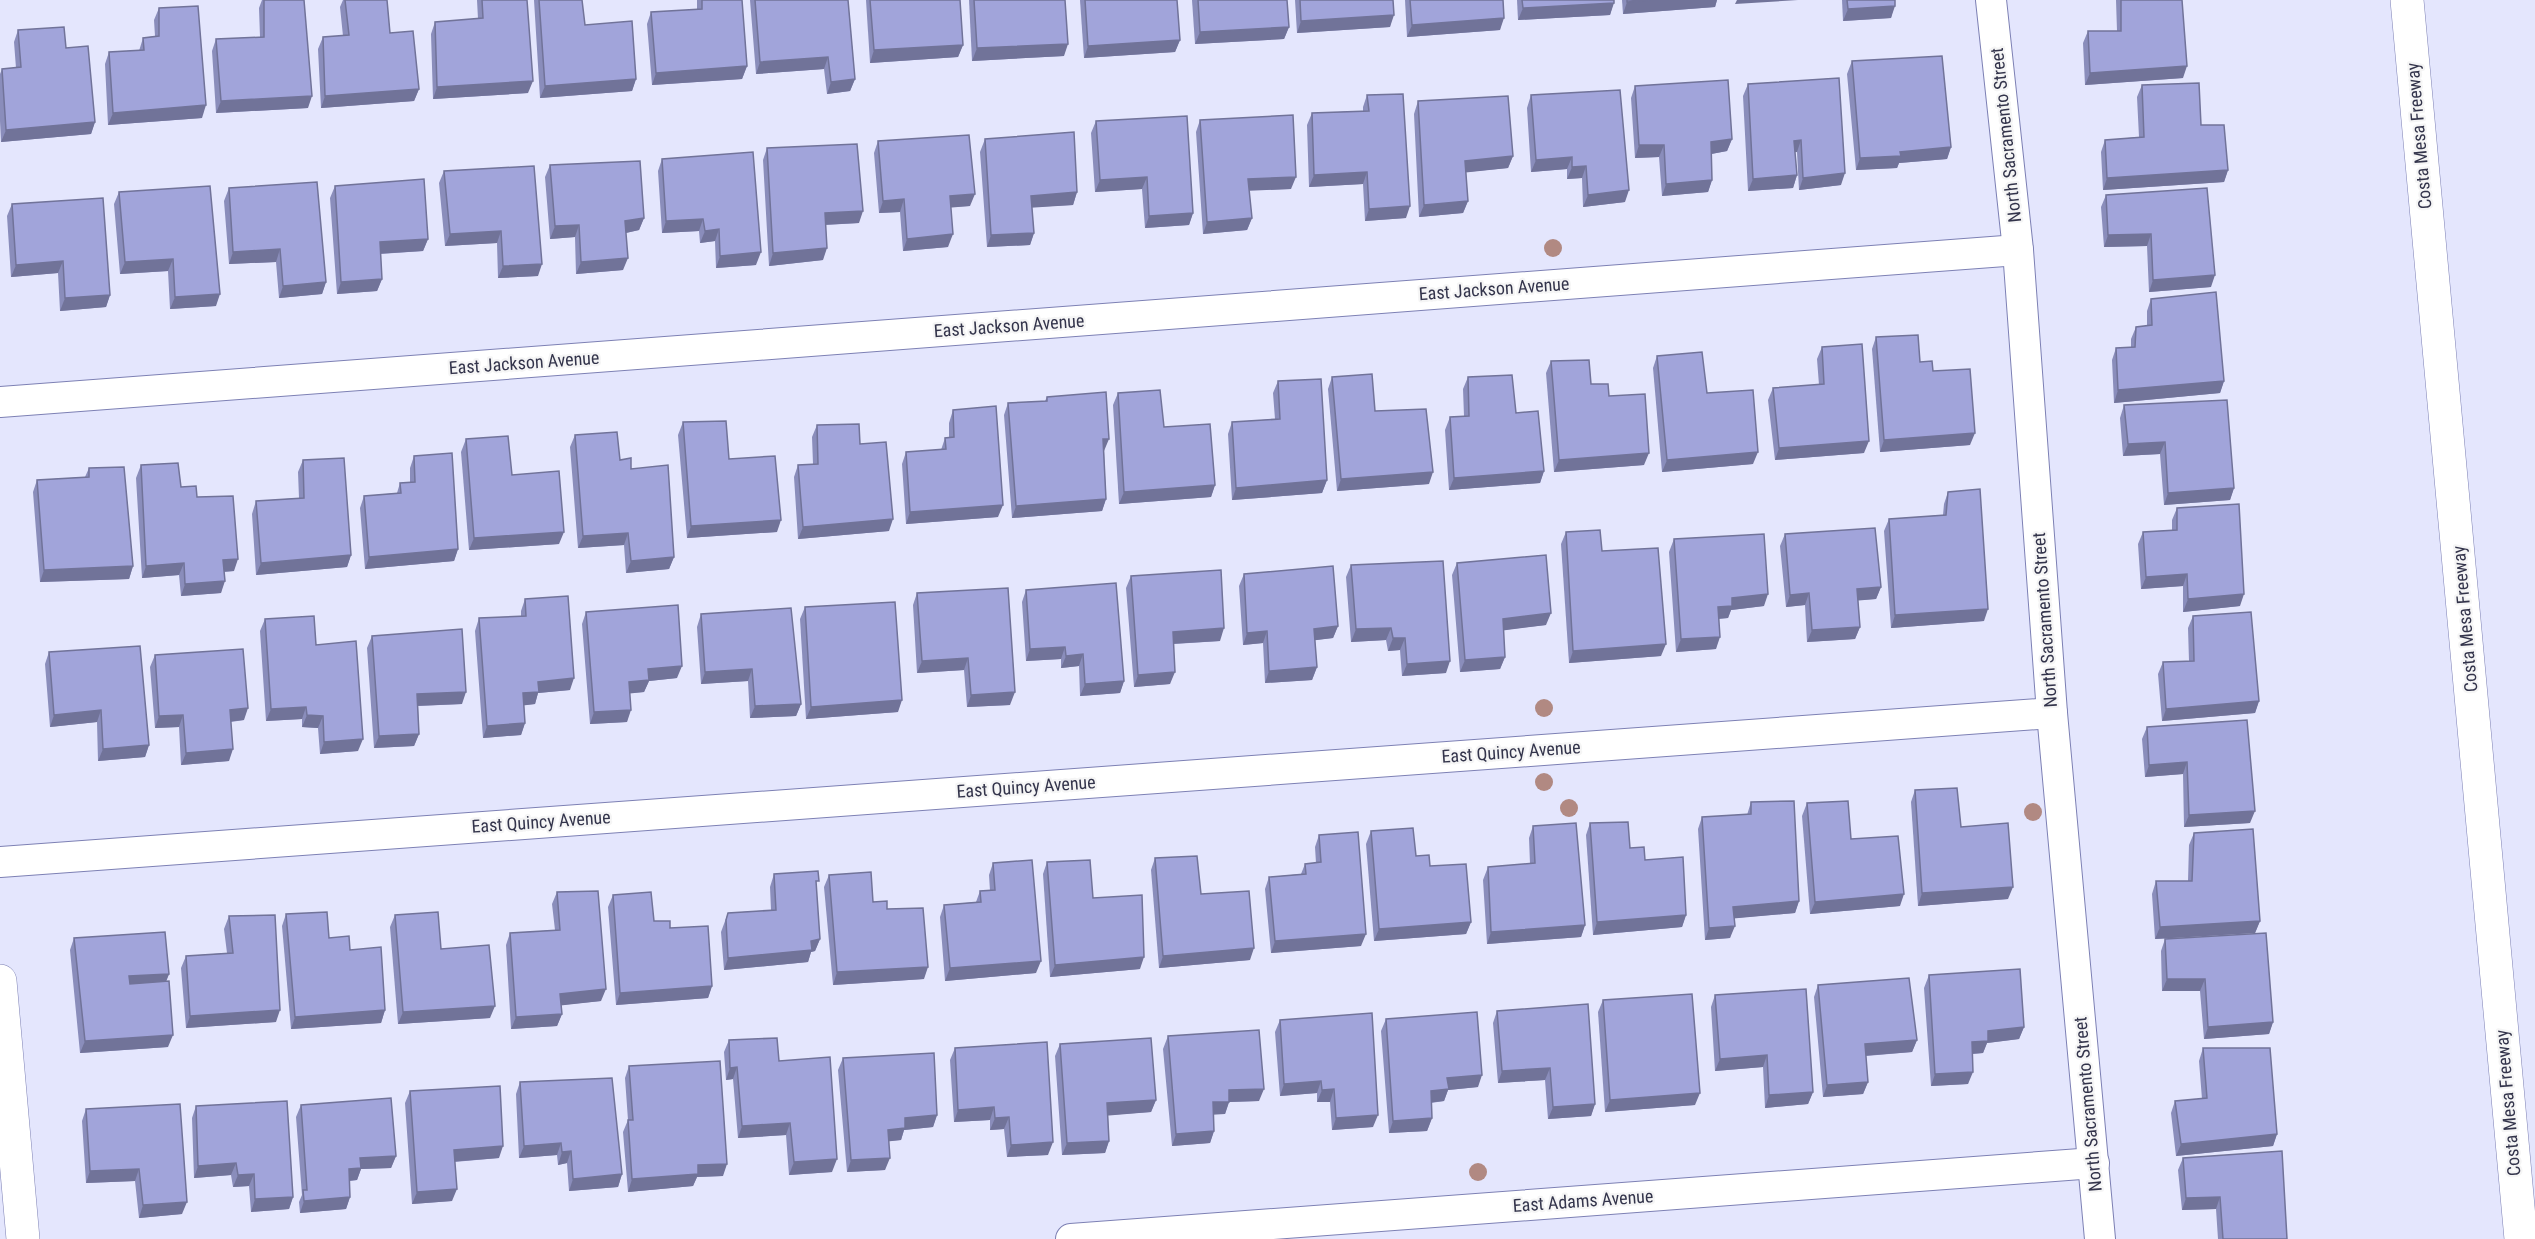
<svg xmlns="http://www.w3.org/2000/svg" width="2535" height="1239" font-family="'Roboto Condensed',sans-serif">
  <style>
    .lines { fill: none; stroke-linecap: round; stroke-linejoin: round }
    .minor-casing { stroke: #7d80b4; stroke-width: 32 }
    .tertiary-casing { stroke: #7d80b4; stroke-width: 34 }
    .motorway-casing { stroke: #7d80b4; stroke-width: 34 }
    .minor { stroke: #fff; stroke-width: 30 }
    .tertiary { stroke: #fff; stroke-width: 33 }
    .motorway { stroke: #fff; stroke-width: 33 }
    .tree { fill: #b18982 }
    .wall { fill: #8a8dbb }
    .shaded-wall { fill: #717399 }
    .building { fill: #a1a4da; stroke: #717399; stroke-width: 1.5 }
    .labels { text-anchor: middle; stroke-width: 4.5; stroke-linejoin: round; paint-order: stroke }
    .street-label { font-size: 18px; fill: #33344b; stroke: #f5f5f5 }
  </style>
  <rect width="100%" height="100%" fill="#e4e6fd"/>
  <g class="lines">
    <defs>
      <g id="minor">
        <path d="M1991,0L2018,250L2052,713L2100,1239"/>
        <path d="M0,402L2018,250"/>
        <path d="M0,862L2052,713"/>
        <path d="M1071,1239L2094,1163"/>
      </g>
      <path id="tertiary" d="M0,981L23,1239"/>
      <path id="motorway" d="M2407,0L2521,1239"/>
    </defs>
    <use href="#minor" class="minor-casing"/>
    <use href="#tertiary" class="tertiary-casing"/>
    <use href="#motorway" class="motorway-casing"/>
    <use href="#minor" class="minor"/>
    <use href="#tertiary" class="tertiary"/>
    <use href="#motorway" class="motorway"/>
  </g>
  <g class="tree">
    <circle cx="1553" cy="248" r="9"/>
    <circle cx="1544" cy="708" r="9"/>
    <circle cx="1544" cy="782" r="9"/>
    <circle cx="1569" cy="808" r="9"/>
    <circle cx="2033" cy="812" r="9"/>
    <circle cx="1478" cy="1172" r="9"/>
  </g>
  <g class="wall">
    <path d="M262,0H304L308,108L216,113L212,51L216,39L260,37L259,8Z"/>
    <path d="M343,0H387L390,33L419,89L414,101L321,108L318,49L323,37L343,36L340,7Z"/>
    <path d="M477,0H527L528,93L433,99L431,34L435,22L478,19Z"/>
    <path d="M534,0H582L585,25L636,79L632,91L540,98Z"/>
    <path d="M697,0H742L747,66L742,79L652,85L647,24L651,12L697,10Z"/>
    <path d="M750,0H848L855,79L850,91L827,94L824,69L756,74Z"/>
    <path d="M866,0H960L963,45L958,57L870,63Z"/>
    <path d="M969,0H1065L1064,56L972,61Z"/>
    <path d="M1080,0H1177L1180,40L1175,52L1084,58Z"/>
    <path d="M1192,0H1287L1289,27L1284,39L1195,44Z"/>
    <path d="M1295,0H1393L1390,27L1297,33Z"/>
    <path d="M1405,0H1503L1500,30L1407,37Z"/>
    <path d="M1517,0H1614L1610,15L1518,20Z"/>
    <path d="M1622,0H1717L1715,7L1623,14Z"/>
    <path d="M1842,0H1895L1891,18L1843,21Z"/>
    <path d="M2116,0H2182L2183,78L2085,85L2083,43L2088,31H2117Z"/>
    <path d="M159,8L202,118L108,125L105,64L109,52L139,51L143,38L155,36L154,20Z"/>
    <path d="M18,30L66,48L95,122L91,134L1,142L0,121V74L2,69L16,68L14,42Z"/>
    <path d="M1852,61L1951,147L1947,159L1899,163L1897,168L1856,170L1847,74Z"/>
    <path d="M1839,78L1841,185L1799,190L1797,152H1795L1797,175L1793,188L1748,191L1743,96L1748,84Z"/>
    <path d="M2142,85L2201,125L2228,170L2224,182L2103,190L2101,152L2105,140L2139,137L2137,97Z"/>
    <path d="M1635,86L1732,139L1727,151L1711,154L1712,180L1708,192L1662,196L1659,157L1635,158L1631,98Z"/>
    <path d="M1367,95L1406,218L1365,221L1363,184L1309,187L1307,125L1312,113L1363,111V107Z"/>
    <path d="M1531,95L1625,202L1583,207L1582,178L1567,179V169L1531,172L1527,108Z"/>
    <path d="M1418,101L1513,156L1508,168L1466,172L1468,201L1463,213L1419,217L1414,114Z"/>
    <path d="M1200,120L1291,189L1249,190L1252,218L1247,230L1203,234L1196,132Z"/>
    <path d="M1096,121L1193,213L1189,225L1145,228L1142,189L1095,192L1091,133Z"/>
    <path d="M985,139L1077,192L1073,205L1032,207L1034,233L1030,245L987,247L980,152Z"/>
    <path d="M878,141L970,206L951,207L948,247L903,251L900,212L879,213L874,153Z"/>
    <path d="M767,148L859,223L825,225L823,260L769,266L763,160Z"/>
    <path d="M662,159L756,265L716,268L715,241L700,243L699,231L662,233L658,171Z"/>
    <path d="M550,165L644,218L639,230L626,233L623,270L576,274L575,237L550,239L545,177Z"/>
    <path d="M534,166L538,276L498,278L497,243L445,246L439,183L444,171Z"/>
    <path d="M335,186L428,239L423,251L380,254L382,279L377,291L337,294L330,198Z"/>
    <path d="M229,188L326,282L322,294L279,298L276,262L229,264L224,201Z"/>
    <path d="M119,192L216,306L170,309L168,271L120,274L114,204Z"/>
    <path d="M2106,195L2211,287L2149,292L2147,246L2104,247L2101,207Z"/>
    <path d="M12,204L110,295L106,307L60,311L58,273L11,277L7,216Z"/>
    <path d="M2151,299L2224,381L2220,393L2114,403L2112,360L2116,348L2131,347V339L2136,327L2147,326V311Z"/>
    <path d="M1876,337L1933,371L1970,445L1880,452L1872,349Z"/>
    <path d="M1822,347L1864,453L1775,460L1768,400L1773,388L1819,385L1817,359Z"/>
    <path d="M1657,356L1707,393L1753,464L1662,472L1653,368Z"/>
    <path d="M1551,361L1591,384L1609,396L1644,465L1554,472L1546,373Z"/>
    <path d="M1332,377L1429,484L1337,491L1328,389Z"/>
    <path d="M1468,377L1516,413L1544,471L1540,483L1449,490L1445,430L1450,417L1464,416L1463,389Z"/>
    <path d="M1278,381L1327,480L1322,493L1232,500L1228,434L1232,422L1275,419L1273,393Z"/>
    <path d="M1118,393L1164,427L1215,485L1211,497L1119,504L1113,405Z"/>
    <path d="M1047,397L1104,451L1106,499L1102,511L1012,518L1004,415L1008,403L1045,401Z"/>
    <path d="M2124,405L2234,488L2230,500L2164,505L2160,454L2123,456L2120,418Z"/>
    <path d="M953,410L998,517L906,524L902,464L906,452L941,450L945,438H949V423Z"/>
    <path d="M683,422L729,459L777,532L687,538L678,435Z"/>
    <path d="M817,425L860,444L889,531L798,539L794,477L798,465L813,464L812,437Z"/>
    <path d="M575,435L620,460L631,469L674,557L669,569L626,573L624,545L578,548L570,447Z"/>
    <path d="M466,439L512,475L559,544L469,550L461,452Z"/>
    <path d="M414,456L458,549L454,561L365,569L360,508L364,496L397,493L400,483L410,482V468Z"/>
    <path d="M303,460L351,555L347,567L256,575L252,514L256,501L299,498L298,472Z"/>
    <path d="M141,465L181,487L197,497L234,571L224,572L221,593L181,596L179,575L142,578L136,478Z"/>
    <path d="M89,468L133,566L129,579L40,582L33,492L37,480L85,477Z"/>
    <path d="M1948,492L1984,621L1891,628L1884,531L1889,519L1943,515L1944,504Z"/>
    <path d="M2177,508L2240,606L2183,612V586L2141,589L2138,544L2143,532L2172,530V520Z"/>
    <path d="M1566,532L1602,551L1661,656L1569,663L1561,544Z"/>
    <path d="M1785,534L1881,587L1876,599L1858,600L1860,627L1855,639L1807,642L1805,605L1786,607L1780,546Z"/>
    <path d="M1674,539L1764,606L1731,610L1728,618L1719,619L1716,649L1676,652L1669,552Z"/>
    <path d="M1457,563L1546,625L1503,630L1505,657L1500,669L1460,672L1452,575Z"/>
    <path d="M1351,565L1446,673L1402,676L1400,650L1388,651L1386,640L1351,642L1346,577Z"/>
    <path d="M1244,574L1338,626L1333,638L1315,640L1317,667L1312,680L1265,683L1263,643L1243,645L1239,586Z"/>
    <path d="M1131,576L1220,641L1174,644L1170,684L1134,687L1126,588Z"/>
    <path d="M1026,590L1124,681L1120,693L1080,696L1079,666L1061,668V659L1026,661L1022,602Z"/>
    <path d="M917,593L1010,705L967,707L964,670L917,673L913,605Z"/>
    <path d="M525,599L570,690L538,693L535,704L524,705L525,723L521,735L483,738L475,631L479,618L521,616V611Z"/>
    <path d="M805,607L898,712L806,719L800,619Z"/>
    <path d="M586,612L677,678L649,681L644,692L630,693L627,722L590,724L582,624Z"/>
    <path d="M701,614L801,704L796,716L750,718L748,681L701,684L697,627Z"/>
    <path d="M2193,616L2259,701L2255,713L2162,721L2158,674L2163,662L2189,661L2188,628Z"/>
    <path d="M265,619L316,645L358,751L320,754L318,728L302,727V719L266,721L260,631Z"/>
    <path d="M372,636L462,704L418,706L419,734L414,746L374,748L367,648Z"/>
    <path d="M49,652L149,745L145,757L98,761L97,722L50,727L45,664Z"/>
    <path d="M155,655L244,720L231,722L229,761L181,765L179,727L155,728L150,667Z"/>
    <path d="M2247,720L2250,823L2184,827L2183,774L2145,777L2142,739L2147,727Z"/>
    <path d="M1915,790L1961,827L2008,899L1918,906L1911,802Z"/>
    <path d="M1751,802L1799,901L1795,913L1734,918L1730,938L1705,940L1698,829L1702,817L1747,815Z"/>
    <path d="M1807,803L1900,906L1810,914L1802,816Z"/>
    <path d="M1590,823L1630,848L1645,860L1686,915L1682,927L1593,935L1586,835Z"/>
    <path d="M1533,826L1585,925L1581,937L1487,944L1483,880L1488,867L1530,864L1529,838Z"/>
    <path d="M1371,831L1430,866L1471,922L1466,934L1374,941L1366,844Z"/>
    <path d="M2194,833L2260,921L2255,933L2155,939L2152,894L2156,881H2188L2189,845Z"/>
    <path d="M1319,835L1361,946L1271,953L1265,889L1269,877L1301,874L1305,864L1316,863L1315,847Z"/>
    <path d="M1155,858L1201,894L1250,960L1159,968L1151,870Z"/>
    <path d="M1047,862L1093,898L1140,969L1050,977L1043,874Z"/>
    <path d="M993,863L1036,973L945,981L940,917L944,905L976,902L980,891H990L989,875Z"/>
    <path d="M774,874L816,888L820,939L815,951L811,952L808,962L724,970L721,932L728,913L771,910L770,887Z"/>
    <path d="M829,875L887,909L924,979L833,985L824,887Z"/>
    <path d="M557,892L601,1001L561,1005L562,1014L557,1026L511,1029L506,945L510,933L555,930L552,904Z"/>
    <path d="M613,895L654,921L670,928L712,986L708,998L616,1005L608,907Z"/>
    <path d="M286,914L350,950L385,1010L381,1023L291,1029L282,926Z"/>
    <path d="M395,915L441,949L490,1018L398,1024L390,927Z"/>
    <path d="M229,916L276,1022L186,1028L181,968L186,956L227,953L224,929Z"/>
    <path d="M74,938L169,974L166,982L168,1047L80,1053L70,950Z"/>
    <path d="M2165,939L2273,1022L2269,1034L2204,1039L2200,991H2162L2161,951Z"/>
    <path d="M1929,975L2024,1027L2019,1039L1987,1043L1983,1053L1973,1054L1968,1084L1931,1086L1924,988Z"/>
    <path d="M1818,985L1917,1040L1912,1052L1866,1056L1868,1082L1863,1094L1823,1097L1814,997Z"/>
    <path d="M1715,995L1813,1092L1808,1104L1765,1108L1763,1067L1715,1071L1711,1007Z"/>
    <path d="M1603,1000L1695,1105L1605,1112L1598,1012Z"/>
    <path d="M1497,1011L1595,1104L1591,1116L1548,1119L1545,1080L1498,1083L1493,1023Z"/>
    <path d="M1386,1019L1478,1087L1448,1090L1444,1101L1431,1103L1432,1118L1427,1131L1389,1133L1381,1031Z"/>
    <path d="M1280,1020L1373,1127L1332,1130L1330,1102H1317V1093L1280,1096L1275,1032Z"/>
    <path d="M1168,1036L1259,1101L1229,1102L1225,1114H1214V1131L1210,1143L1172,1146L1163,1049Z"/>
    <path d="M729,1040L779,1061L832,1172L789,1175L786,1135L738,1138L733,1079L726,1080L724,1052Z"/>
    <path d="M1060,1044L1156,1100L1151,1112L1108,1115L1109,1141L1105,1153L1062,1155L1055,1056Z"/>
    <path d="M955,1048L1048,1155L1007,1157L1004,1129L990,1130V1120L954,1122L950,1060Z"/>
    <path d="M2203,1048L2277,1134L2273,1146L2176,1156L2171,1113L2175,1101L2202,1099L2199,1061Z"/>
    <path d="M843,1058L937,1115L933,1127L904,1130L901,1140L888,1141L885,1170L847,1172L838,1070Z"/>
    <path d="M629,1066L723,1176L697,1177L693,1186L628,1192L623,1132L628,1120L625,1078Z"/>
    <path d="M520,1082L622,1174L618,1187L569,1191L567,1163L558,1165L557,1155L519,1158L516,1094Z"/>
    <path d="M410,1091L499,1158L454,1162L452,1201L412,1204L405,1103Z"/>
    <path d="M301,1105L396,1156L391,1168L361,1169L357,1180L350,1181V1197L346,1209L300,1213L299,1202L302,1195L296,1117Z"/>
    <path d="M196,1106L293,1197L289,1209L251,1212L249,1186L233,1187L231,1175L194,1178L192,1118Z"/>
    <path d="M86,1109L182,1214L139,1218L135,1181L86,1183L82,1121Z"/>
    <path d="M2183,1158L2287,1239H2218L2216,1209L2182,1210L2178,1170Z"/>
  </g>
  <g class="shaded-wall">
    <path d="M1650,0H1717L1715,7L1623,14L1627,2Z"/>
    <path d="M1737,0H1798L1735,4Z"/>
    <path d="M1614,3L1610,15L1518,20L1523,8Z"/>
    <path d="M1895,6L1891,18L1843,21L1848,9Z"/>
    <path d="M1394,15L1390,27L1297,33L1301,21Z"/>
    <path d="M1504,18L1500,30L1407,37L1412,25Z"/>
    <path d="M1289,27L1284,39L1195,44L1200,32Z"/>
    <path d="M1180,40L1175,52L1084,58L1088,46Z"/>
    <path d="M1068,44L1064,56L972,61L977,48Z"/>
    <path d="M963,45L958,57L870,63L874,50Z"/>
    <path d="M828,57L824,69L756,74L760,62Z"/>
    <path d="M747,66L742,79L652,85L656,73Z"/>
    <path d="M2187,66L2183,78L2085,85L2090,73Z"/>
    <path d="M636,79L632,91L540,98L545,86Z"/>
    <path d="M855,79L850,91L827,94L831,82Z"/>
    <path d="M533,81L528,93L433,99L437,87Z"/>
    <path d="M419,89L414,101L321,108L325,96Z"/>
    <path d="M312,96L308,108L216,113L221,101Z"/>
    <path d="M206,105L202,118L108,125L113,113Z"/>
    <path d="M95,122L91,134L1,142L6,130Z"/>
    <path d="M1732,139L1727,151L1706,155L1711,142Z"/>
    <path d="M1801,140L1797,152L1790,153L1794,141Z"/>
    <path d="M1639,145H1664L1659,157L1635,158Z"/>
    <path d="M1951,147L1947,159L1899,163L1897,168L1856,170L1860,158L1900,152Z"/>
    <path d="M1513,156L1508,168L1461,173L1465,161Z"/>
    <path d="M1572,157L1567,169L1531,172L1536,160Z"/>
    <path d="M1586,166L1582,178L1567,179L1572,167Z"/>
    <path d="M2228,170L2224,182L2103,190L2107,178Z"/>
    <path d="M1367,172L1363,184L1309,187L1314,175Z"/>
    <path d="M1845,173L1841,185L1799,190L1803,178Z"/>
    <path d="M1797,175L1793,188L1748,191L1753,179Z"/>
    <path d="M1147,177L1142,189L1095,192L1100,180Z"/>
    <path d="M1296,177L1291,189L1244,191L1248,179Z"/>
    <path d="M1712,180L1708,192L1662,196L1666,184Z"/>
    <path d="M1629,190L1625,202L1583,207L1588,195Z"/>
    <path d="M1077,192L1073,205L1027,208L1031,196Z"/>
    <path d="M975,194L970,206L946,208L950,196Z"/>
    <path d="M904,199L900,212L879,213L883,201Z"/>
    <path d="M1468,201L1463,213L1419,217L1424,205Z"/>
    <path d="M1410,206L1406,218L1365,221L1369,209Z"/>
    <path d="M863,211L859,223L820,225L825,213Z"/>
    <path d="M1193,213L1189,225L1145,228L1149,216Z"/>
    <path d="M644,218L639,230L621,234L625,221Z"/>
    <path d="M1252,218L1247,230L1203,234L1207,222Z"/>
    <path d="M703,219L699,231L662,233L666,221Z"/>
    <path d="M579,225L575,237L550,239L555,226Z"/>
    <path d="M719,229L715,241L700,243L705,231Z"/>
    <path d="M501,231L497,243L445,246L450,234Z"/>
    <path d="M1034,233L1030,245L987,247L991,235Z"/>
    <path d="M953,234L948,247L903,251L907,239Z"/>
    <path d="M2151,234L2147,246L2104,247L2108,235Z"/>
    <path d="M428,239L423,251L375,254L380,242Z"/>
    <path d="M827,248L823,260L769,266L773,253Z"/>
    <path d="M280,249L276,262L229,264L233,252Z"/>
    <path d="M761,252L756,265L716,268L720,256Z"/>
    <path d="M628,258L623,270L576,274L581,262Z"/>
    <path d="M173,259L168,271L120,274L125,262Z"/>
    <path d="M63,261L58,273L11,277L16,265Z"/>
    <path d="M542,264L538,276L498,278L503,266Z"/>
    <path d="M2215,275L2211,287L2149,292L2153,280Z"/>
    <path d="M382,279L377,291L337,294L341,282Z"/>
    <path d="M326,282L322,294L279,298L283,286Z"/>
    <path d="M220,294L216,306L170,309L175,297Z"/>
    <path d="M110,295L106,307L60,311L65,298Z"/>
    <path d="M2224,381L2220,393L2114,403L2118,390Z"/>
    <path d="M1975,433L1970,445L1880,452L1884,440Z"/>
    <path d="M1103,439H1109L1104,451H1098Z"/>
    <path d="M1869,441L1864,453L1775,460L1779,448Z"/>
    <path d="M2165,442L2160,454L2123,456L2128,444Z"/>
    <path d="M1758,452L1753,464L1662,472L1667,460Z"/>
    <path d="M1649,453L1644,465L1554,472L1559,460Z"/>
    <path d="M1544,471L1540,483L1449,490L1454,478Z"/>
    <path d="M1433,472L1429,484L1337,491L1341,479Z"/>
    <path d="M1327,480L1322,493L1232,500L1236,488Z"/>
    <path d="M1215,485L1211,497L1119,504L1124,492Z"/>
    <path d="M2234,488L2230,500L2164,505L2168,493Z"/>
    <path d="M1106,499L1102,511L1012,518L1016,506Z"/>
    <path d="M1003,505L998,517L906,524L910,512Z"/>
    <path d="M893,519L889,531L798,539L803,527Z"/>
    <path d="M781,520L777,532L687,538L691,526Z"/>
    <path d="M564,532L559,544L469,550L474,538Z"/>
    <path d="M628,533L624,545L578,548L583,536Z"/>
    <path d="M458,549L454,561L365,569L369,557Z"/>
    <path d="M351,555L347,567L256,575L261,563Z"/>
    <path d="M674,557L669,569L626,573L631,561Z"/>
    <path d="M238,559L234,571L218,572L223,560Z"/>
    <path d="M184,563L179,575L142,578L146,566Z"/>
    <path d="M133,566L129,579L40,582L44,570Z"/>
    <path d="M2187,574L2183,586L2141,589L2146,577Z"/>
    <path d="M225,581L221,593L181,596L185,584Z"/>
    <path d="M1881,587L1876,599L1853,601L1857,589Z"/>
    <path d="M1809,593L1805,605L1786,607L1790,595Z"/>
    <path d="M1768,594L1764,606L1731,610L1728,618L1713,619L1718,607L1732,598Z"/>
    <path d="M2244,594L2240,606L2183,612L2188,599Z"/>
    <path d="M1988,609L1984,621L1891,628L1895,615Z"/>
    <path d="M1551,613L1546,625L1499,631L1503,619Z"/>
    <path d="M1338,626L1333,638L1309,641L1314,629Z"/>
    <path d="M1860,627L1855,639L1807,642L1812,630Z"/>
    <path d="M1224,628L1220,641L1169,644L1173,632Z"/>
    <path d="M1391,628L1386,640L1351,642L1356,629Z"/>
    <path d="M1267,631L1263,643L1243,645L1247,633Z"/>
    <path d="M1720,637L1716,649L1676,652L1681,639Z"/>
    <path d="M1393,638H1405L1400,650L1388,651Z"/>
    <path d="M1666,644L1661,656L1569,663L1573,651Z"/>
    <path d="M1065,647L1061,659L1026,661L1030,649Z"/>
    <path d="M1083,654L1079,666L1061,668L1066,656Z"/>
    <path d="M1505,657L1500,669L1460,672L1465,660Z"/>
    <path d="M968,658L964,670L917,673L922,661Z"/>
    <path d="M1450,661L1446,673L1402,676L1407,664Z"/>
    <path d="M682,666L677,678L649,681L644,692L625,694L629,682L648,669Z"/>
    <path d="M1317,667L1312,680L1265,683L1269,671Z"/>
    <path d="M752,669L748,681L701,684L705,672Z"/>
    <path d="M1175,672L1170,684L1134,687L1138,675Z"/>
    <path d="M574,678L570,690L538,693L535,704L519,706L523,693L538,682Z"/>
    <path d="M1124,681L1120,693L1080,696L1085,684Z"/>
    <path d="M466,692L462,704L413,706L417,694Z"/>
    <path d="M1015,692L1010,705L967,707L971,695Z"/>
    <path d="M902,700L898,712L806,719L811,707Z"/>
    <path d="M2259,701L2255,713L2162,721L2166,709Z"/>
    <path d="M801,704L796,716L750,718L755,706Z"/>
    <path d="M306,707L302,719L266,721L271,709Z"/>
    <path d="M248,708L244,720L225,722L230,710Z"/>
    <path d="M101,710L97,722L50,727L54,715Z"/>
    <path d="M631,710L627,722L590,724L594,712Z"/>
    <path d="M183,715L179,727L155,728L159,716Z"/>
    <path d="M307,715L323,716L318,728L302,727Z"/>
    <path d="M525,723L521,735L483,738L487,726Z"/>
    <path d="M419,734L414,746L374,748L379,736Z"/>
    <path d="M363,739L358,751L320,754L324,742Z"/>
    <path d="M149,745L145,757L98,761L103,749Z"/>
    <path d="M233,749L229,761L181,765L186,753Z"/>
    <path d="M2187,762L2183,774L2145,777L2149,765Z"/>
    <path d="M2255,811L2250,823L2184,827L2189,815Z"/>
    <path d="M2013,887L2008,899L1918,906L1922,893Z"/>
    <path d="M1904,894L1900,906L1810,914L1815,902Z"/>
    <path d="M1799,901L1795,913L1728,919L1733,907Z"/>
    <path d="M1686,915L1682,927L1593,935L1597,922Z"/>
    <path d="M2260,921L2255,933L2155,939L2160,927Z"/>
    <path d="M1471,922L1466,934L1374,941L1379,929Z"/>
    <path d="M1585,925L1581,937L1487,944L1491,932Z"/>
    <path d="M1735,926L1730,938L1705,940L1709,928Z"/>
    <path d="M1366,934L1361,946L1271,953L1275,941Z"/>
    <path d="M820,939L815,951L811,952L808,962L724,970L728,958Z"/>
    <path d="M1254,948L1250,960L1159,968L1163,956Z"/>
    <path d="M1144,957L1140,969L1050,977L1055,965Z"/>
    <path d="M1041,961L1036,973L945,981L950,968Z"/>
    <path d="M928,967L924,979L833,985L837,972Z"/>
    <path d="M169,974L164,986L125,988L129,976Z"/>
    <path d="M2167,979H2205L2200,991H2162Z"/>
    <path d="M712,986L708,998L616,1005L620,993Z"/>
    <path d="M606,989L601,1001L556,1006L560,994Z"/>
    <path d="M495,1006L490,1018L398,1024L403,1012Z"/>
    <path d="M280,1010L276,1022L186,1028L190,1016Z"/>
    <path d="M385,1010L381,1023L291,1029L295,1017Z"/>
    <path d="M562,1014L557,1026L511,1029L516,1017Z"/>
    <path d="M2273,1022L2269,1034L2204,1039L2208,1027Z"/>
    <path d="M2024,1027L2019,1039L1987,1043L1983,1053L1968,1054L1972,1042L1988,1031Z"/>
    <path d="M173,1035L168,1047L80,1053L85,1041Z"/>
    <path d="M1917,1040L1912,1052L1861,1056L1865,1044Z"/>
    <path d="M1767,1055L1763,1067L1715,1071L1720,1059Z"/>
    <path d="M737,1067L733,1079L726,1080L730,1068Z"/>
    <path d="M1550,1068L1545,1080L1498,1083L1502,1071Z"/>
    <path d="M1973,1072L1968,1084L1931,1086L1935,1074Z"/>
    <path d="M1482,1075L1478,1087L1448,1090L1444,1101L1426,1103L1431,1091L1447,1078Z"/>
    <path d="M1321,1081L1317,1093L1280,1096L1284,1084Z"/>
    <path d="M1868,1082L1863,1094L1823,1097L1827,1085Z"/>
    <path d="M1264,1089L1259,1101L1229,1102L1225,1114L1208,1115L1213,1102L1229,1090Z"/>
    <path d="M1334,1089L1330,1102H1317L1322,1090Z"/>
    <path d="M1813,1092L1808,1104L1765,1108L1769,1095Z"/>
    <path d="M1700,1093L1695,1105L1605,1112L1610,1100Z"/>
    <path d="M1156,1100L1151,1112L1103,1116L1107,1103Z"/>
    <path d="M1595,1104L1591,1116L1548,1119L1553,1107Z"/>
    <path d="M994,1107L990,1120L954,1122L958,1110Z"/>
    <path d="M937,1115L933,1127L904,1130L901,1140L883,1142L888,1130L905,1118Z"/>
    <path d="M1378,1115L1373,1127L1332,1130L1336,1118Z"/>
    <path d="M1009,1117L1004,1129L990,1130L995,1118Z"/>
    <path d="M1432,1118L1427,1131L1389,1133L1393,1121Z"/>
    <path d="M790,1123L786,1135L738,1138L742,1126Z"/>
    <path d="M1214,1131L1210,1143L1172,1146L1176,1134Z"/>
    <path d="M2277,1134L2273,1146L2176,1156L2181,1144Z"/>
    <path d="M1109,1141L1105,1153L1062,1155L1067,1143Z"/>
    <path d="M1053,1142L1048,1155L1007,1157L1011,1145Z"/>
    <path d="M561,1143L557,1155L519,1158L524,1146Z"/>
    <path d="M503,1146L499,1158L449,1162L454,1150Z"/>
    <path d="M571,1151L567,1163L558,1165L562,1152Z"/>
    <path d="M396,1156L391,1168L361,1169L357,1180L345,1181L349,1169L360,1158Z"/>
    <path d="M890,1158L885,1170L847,1172L851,1160Z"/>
    <path d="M837,1159L832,1172L789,1175L794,1162Z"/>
    <path d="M236,1163L231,1175L194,1178L198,1166Z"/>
    <path d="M727,1164L723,1176L697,1177L693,1186L628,1192L632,1179L698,1165Z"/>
    <path d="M139,1169L135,1181L86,1183L90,1171Z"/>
    <path d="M254,1174L249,1186L233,1187L238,1175Z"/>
    <path d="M622,1174L618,1187L569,1191L573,1179Z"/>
    <path d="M457,1189L452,1201L412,1204L417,1192Z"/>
    <path d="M293,1197L289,1209L251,1212L255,1199Z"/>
    <path d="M350,1197L346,1209L300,1213L304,1201Z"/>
    <path d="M2220,1197L2216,1209L2182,1210L2186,1198Z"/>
    <path d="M187,1202L182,1214L139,1218L143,1205Z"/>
  </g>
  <g class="building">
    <path d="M264,0H304L312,96L221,101L216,39L264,37Z"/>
    <path d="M345,0H387L390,33L413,31L419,89L325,96L323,37L349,35Z"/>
    <path d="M482,0H527L533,81L437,87L435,22L483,18Z"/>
    <path d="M539,0H582L585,25L632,21L636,79L545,86Z"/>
    <path d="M702,0H742L747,66L656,73L651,12L702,9Z"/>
    <path d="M755,0H848L855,79L831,82L828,57L760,62Z"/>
    <path d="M870,0H960L963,45L874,50Z"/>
    <path d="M974,0H1065L1068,44L977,48Z"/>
    <path d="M1085,0H1177L1180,40L1088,46Z"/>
    <path d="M1198,0H1287L1289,27L1200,32Z"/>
    <path d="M1300,0H1393L1394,15L1301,21Z"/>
    <path d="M1410,0H1503L1504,18L1412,25Z"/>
    <path d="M1522,0H1614V3L1523,8Z"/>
    <path d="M1627,0H1650L1627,2Z"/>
    <path d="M1847,0H1895V6L1848,9Z"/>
    <path d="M2121,0H2182L2187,66L2090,73L2088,31H2121Z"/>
    <path d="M198,6L206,105L113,113L109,52L144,50L143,38L159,36V8Z"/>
    <path d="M64,27L66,48L88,46L95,122L6,130L2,69L21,67L18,30Z"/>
    <path d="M1942,56L1951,147L1900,152L1901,156L1860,158L1852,61Z"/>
    <path d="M1839,78L1845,173L1803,178L1801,140L1794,141L1797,175L1753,179L1748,84Z"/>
    <path d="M1728,80L1732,139L1711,142L1712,180L1666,184L1664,145H1639L1635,86Z"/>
    <path d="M2199,83L2201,125H2224L2228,170L2107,178L2105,140L2144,137L2142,85Z"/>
    <path d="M1620,90L1629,190L1588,195L1586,166L1572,167V157L1536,160L1531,95Z"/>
    <path d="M1403,94L1410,206L1369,209L1367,172L1314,175L1312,113L1369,111L1367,95Z"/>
    <path d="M1508,96L1513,156L1465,161L1468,201L1424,205L1418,101Z"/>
    <path d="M1293,115L1296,177L1248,179L1252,218L1207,222L1200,120Z"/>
    <path d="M1187,116L1193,213L1149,216L1147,177L1100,180L1096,121Z"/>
    <path d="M1074,132L1077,192L1031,196L1034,233L991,235L985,139Z"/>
    <path d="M969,135L975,194L950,196L953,234L907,239L904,199L883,201L878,141Z"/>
    <path d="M857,144L863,211L825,213L827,248L773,253L767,148Z"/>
    <path d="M753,152L761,252L720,256L719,229L705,231L703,219L666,221L662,159Z"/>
    <path d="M640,161L644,218L625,221L628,258L581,262L579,225L555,226L550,165Z"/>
    <path d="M534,166L542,264L503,266L501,231L450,234L444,171Z"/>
    <path d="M424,179L428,239L380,242L382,279L341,282L335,186Z"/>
    <path d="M317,182L326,282L283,286L280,249L233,252L229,188Z"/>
    <path d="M210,186L220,294L175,297L173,259L125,262L119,192Z"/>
    <path d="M2207,188L2215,275L2153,280L2151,234L2108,235L2106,195Z"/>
    <path d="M103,198L110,295L65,298L63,261L16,265L12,204Z"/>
    <path d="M2216,292L2224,381L2118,390L2116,348L2135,347L2136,327L2152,325L2151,299Z"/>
    <path d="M1918,335L1920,362L1932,361L1933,371L1970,369L1975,433L1884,440L1876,337Z"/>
    <path d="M1862,344L1869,441L1779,448L1773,388L1824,384L1822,347Z"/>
    <path d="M1702,352L1707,393L1753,390L1758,452L1667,460L1657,356Z"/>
    <path d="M1589,360L1591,384H1608L1609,396L1645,394L1649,453L1559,460L1551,361Z"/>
    <path d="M1372,374L1375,411L1426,409L1433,472L1341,479L1332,377Z"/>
    <path d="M1512,375L1516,413L1538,411L1544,471L1454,478L1450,417L1469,416L1468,377Z"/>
    <path d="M1321,379L1327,480L1236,488L1232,422L1280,419L1278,381Z"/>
    <path d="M1160,390L1164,427L1210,424L1215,485L1124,492L1118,393Z"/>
    <path d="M1106,392L1109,439H1103L1106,499L1016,506L1008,403L1047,401V397Z"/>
    <path d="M2227,400L2234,488L2168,493L2165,442L2128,444L2124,405Z"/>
    <path d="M996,406L1003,505L910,512L906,452L946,449L945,438L954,437L953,410Z"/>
    <path d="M726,421L729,459L775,456L781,520L691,526L683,422Z"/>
    <path d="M859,424L860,444L886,442L893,519L803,527L798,465L818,464L817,425Z"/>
    <path d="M617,432L620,460L631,458V469L668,465L674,557L631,561L628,533L583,536L575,435Z"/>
    <path d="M508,436L512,475L559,471L564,532L474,538L466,439Z"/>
    <path d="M452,453L458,549L369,557L364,496L401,493L400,483L415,482L414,456Z"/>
    <path d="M344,458L351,555L261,563L256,501L304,498L303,460Z"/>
    <path d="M178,463L181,487L196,486L197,497L233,496L238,559L223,560L225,581L185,584L184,563L146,566L141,465Z"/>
    <path d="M124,467L133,566L44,570L37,480L89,477V468Z"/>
    <path d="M1980,489L1988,609L1895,615L1889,519L1946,515L1948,492Z"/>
    <path d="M2239,504L2244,594L2188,599L2187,574L2146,577L2143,532L2177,530V508Z"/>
    <path d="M1875,528L1881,587L1857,589L1860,627L1812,630L1809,593L1790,595L1785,534Z"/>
    <path d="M1600,530L1602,551L1658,548L1666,644L1573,651L1566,532Z"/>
    <path d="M1764,534L1768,594L1732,598V606L1718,607L1720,637L1681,639L1674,539Z"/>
    <path d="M1546,555L1551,613L1503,619L1505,657L1465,660L1457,563Z"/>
    <path d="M1443,561L1450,661L1407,664L1405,638H1393L1391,628L1356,629L1351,565Z"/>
    <path d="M1333,566L1338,626L1314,629L1317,667L1269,671L1267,631L1247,633L1244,574Z"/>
    <path d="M1221,570L1224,628L1173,632L1175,672L1138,675L1131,576Z"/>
    <path d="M1116,583L1124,681L1085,684L1083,654L1066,656L1065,647L1030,649L1026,590Z"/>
    <path d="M1008,588L1015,692L971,695L968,658L922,661L917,593Z"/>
    <path d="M568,596L574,678L538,682L539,692L523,693L525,723L487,726L479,618L526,616L525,599Z"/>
    <path d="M895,602L902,700L811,707L805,607Z"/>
    <path d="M678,605L682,666L648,669L649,680L629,682L631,710L594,712L586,612Z"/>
    <path d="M791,608L801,704L755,706L752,669L705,672L701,614Z"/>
    <path d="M2251,612L2259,701L2166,709L2163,662L2194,661L2193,616Z"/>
    <path d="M314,616L316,645L356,641L363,739L324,742L323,716L307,715L306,707L271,709L265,619Z"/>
    <path d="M462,629L466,692L417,694L419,734L379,736L372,636Z"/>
    <path d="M140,646L149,745L103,749L101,710L54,715L49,652Z"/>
    <path d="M243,649L248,708L230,710L233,749L186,753L183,715L159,716L155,655Z"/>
    <path d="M2247,720L2255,811L2189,815L2187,762L2149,765L2147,727Z"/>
    <path d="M1957,788L1961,827L2008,823L2013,887L1922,893L1915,790Z"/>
    <path d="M1794,801L1799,901L1733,907L1735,926L1709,928L1702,817L1751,814V802Z"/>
    <path d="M1848,801L1851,839L1898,836L1904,894L1815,902L1807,803Z"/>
    <path d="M1628,822L1630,848L1644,847L1645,860L1683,857L1686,915L1597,922L1590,823Z"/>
    <path d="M1576,823L1585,925L1491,932L1488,867L1535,863L1533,826Z"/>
    <path d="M1413,828L1416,856L1429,855L1430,866L1466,864L1471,922L1379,929L1371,831Z"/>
    <path d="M2253,829L2260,921L2160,927L2156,881H2192L2194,833Z"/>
    <path d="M1358,832L1366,934L1275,941L1269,877L1306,874L1305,864L1321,862L1319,835Z"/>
    <path d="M1197,856L1201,894L1249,891L1254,948L1163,956L1155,858Z"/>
    <path d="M1032,860L1041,961L950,968L944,905L981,902L980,891L995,890L993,863Z"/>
    <path d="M1090,860L1093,898L1142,895L1144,957L1055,965L1047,862Z"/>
    <path d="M818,871L819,881H816L820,939L811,941L812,950L728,958L726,920L728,913L776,910L774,874Z"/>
    <path d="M871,872L873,902L887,901V909L923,908L928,967L837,972L829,875Z"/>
    <path d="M598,891L606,989L560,994L562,1014L516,1017L510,933L560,930L557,892Z"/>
    <path d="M651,892L654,921H670V928L708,926L712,986L620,993L613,895Z"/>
    <path d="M327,912L329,938L349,936L350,950L381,947L385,1010L295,1017L286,914Z"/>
    <path d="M438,912L441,949L489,945L495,1006L403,1012L395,915Z"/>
    <path d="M275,915L280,1010L190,1016L186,956L233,953L229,916Z"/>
    <path d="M165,932L169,974L129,976L130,984L169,981L173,1035L85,1041L74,938Z"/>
    <path d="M2266,933L2273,1022L2208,1027L2205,979H2167L2165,939Z"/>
    <path d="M2020,969L2024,1027L1988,1031V1041L1972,1042L1973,1072L1935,1074L1929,975Z"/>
    <path d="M1909,978L1917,1040L1865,1044L1868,1082L1827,1085L1818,985Z"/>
    <path d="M1806,989L1813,1092L1769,1095L1767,1055L1720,1059L1715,995Z"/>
    <path d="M1692,994L1700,1093L1610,1100L1603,1000Z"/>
    <path d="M1588,1004L1595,1104L1553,1107L1550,1068L1502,1071L1497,1011Z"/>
    <path d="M1477,1012L1482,1075L1447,1078L1449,1089L1431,1091L1432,1118L1393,1121L1386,1019Z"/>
    <path d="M1372,1013L1378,1115L1336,1118L1334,1089L1322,1090L1321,1081L1284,1084L1280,1020Z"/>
    <path d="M1259,1030L1264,1089L1229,1090V1102H1213L1214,1131L1176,1134L1168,1036Z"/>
    <path d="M777,1038L779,1061L830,1057L837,1159L794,1162L790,1123L742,1126L737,1067L730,1068L729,1040Z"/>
    <path d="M1151,1038L1156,1100L1107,1103L1109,1141L1067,1143L1060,1044Z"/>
    <path d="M1047,1042L1053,1142L1011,1145L1009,1117L995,1118L994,1107L958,1110L955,1048Z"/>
    <path d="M2203,1048H2270L2277,1134L2181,1144L2175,1101L2207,1098Z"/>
    <path d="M934,1053L937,1115L905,1118V1128L888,1130L890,1158L851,1160L843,1058Z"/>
    <path d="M720,1061L727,1164L698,1165V1174L632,1179L628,1120H633L629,1066Z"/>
    <path d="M612,1078L622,1174L573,1179L571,1151L562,1152L561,1143L524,1146L520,1082Z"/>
    <path d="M500,1086L503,1146L454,1150L457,1189L417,1192L410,1091Z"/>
    <path d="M391,1098L396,1156L360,1158L361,1168L349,1169L350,1197L304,1201L303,1190H307L301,1105Z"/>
    <path d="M287,1101L293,1197L255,1199L254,1174L238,1175L236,1163L198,1166L196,1106Z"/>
    <path d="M180,1104L187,1202L143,1205L139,1169L90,1171L86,1109Z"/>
    <path d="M2282,1151L2287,1239H2223L2220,1197L2186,1198L2183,1158Z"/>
  </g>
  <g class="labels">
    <g class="street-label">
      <text transform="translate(2006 135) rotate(-96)" y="6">North Sacramento Street</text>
      <text transform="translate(2419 136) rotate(-95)" y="6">Costa Mesa Freeway</text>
      <text transform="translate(1494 289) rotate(-4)" y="6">East Jackson Avenue</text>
      <text transform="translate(1009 326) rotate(-4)" y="6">East Jackson Avenue</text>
      <text transform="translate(524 363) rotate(-4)" y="6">East Jackson Avenue</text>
      <text transform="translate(2465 619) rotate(-95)" y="6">Costa Mesa Freeway</text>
      <text transform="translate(2045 620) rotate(-94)" y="6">North Sacramento Street</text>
      <text transform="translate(1511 752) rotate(-4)" y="6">East Quincy Avenue</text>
      <text transform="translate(1026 787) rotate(-4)" y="6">East Quincy Avenue</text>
      <text transform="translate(541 822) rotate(-4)" y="6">East Quincy Avenue</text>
      <text transform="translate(2508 1103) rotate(-95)" y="6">Costa Mesa Freeway</text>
      <text transform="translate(2088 1104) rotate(-95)" y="6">North Sacramento Street</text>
      <text transform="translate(1583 1201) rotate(-4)" y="6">East Adams Avenue</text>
    </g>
  </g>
</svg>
